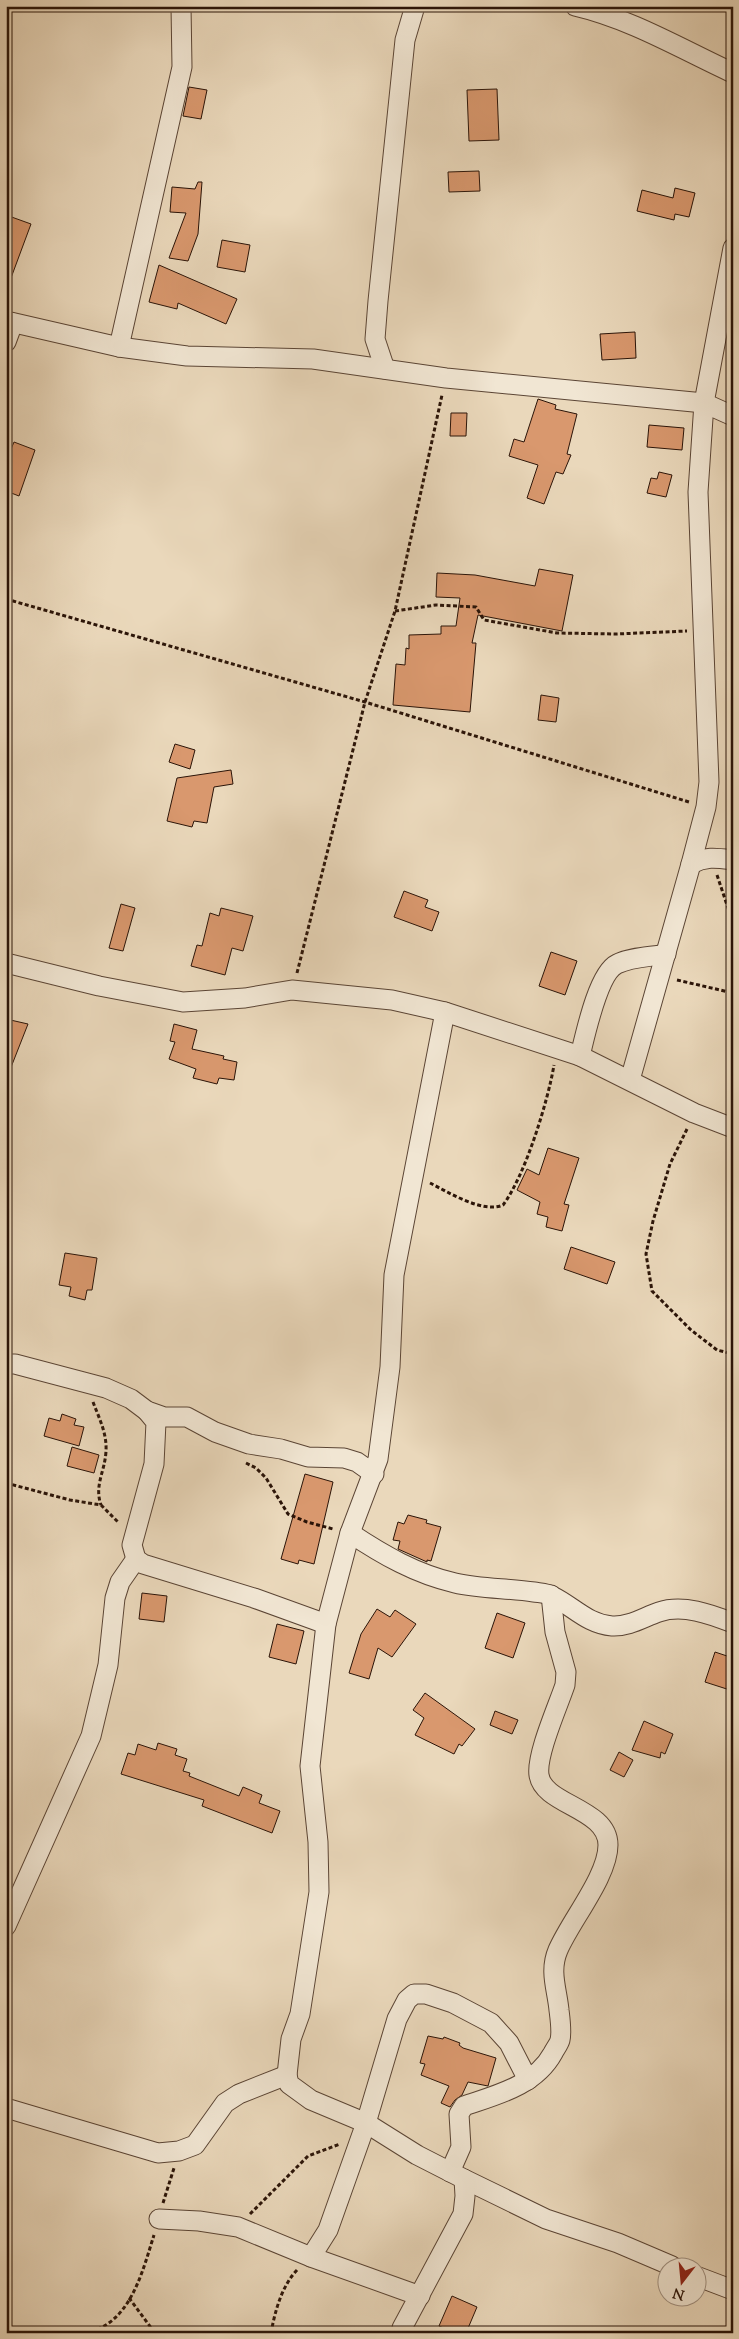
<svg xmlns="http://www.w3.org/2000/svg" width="739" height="2339" font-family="'Sorts Mill Goudy',serif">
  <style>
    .building { fill: #d9986e; stroke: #2b1408 }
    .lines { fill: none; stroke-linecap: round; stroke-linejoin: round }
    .street-casing { stroke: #5b4535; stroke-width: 21 }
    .path { stroke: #2b1408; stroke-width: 3; stroke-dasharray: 4 2.5; stroke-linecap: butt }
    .street { stroke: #f1e6d3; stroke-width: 19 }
  </style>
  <rect width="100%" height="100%" fill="#ead8bb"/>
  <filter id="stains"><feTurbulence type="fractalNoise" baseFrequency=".004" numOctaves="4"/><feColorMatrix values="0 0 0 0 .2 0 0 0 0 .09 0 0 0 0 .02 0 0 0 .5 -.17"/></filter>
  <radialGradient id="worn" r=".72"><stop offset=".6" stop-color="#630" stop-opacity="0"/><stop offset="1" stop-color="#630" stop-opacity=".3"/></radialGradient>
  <g class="building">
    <path d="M189,87L207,90L201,119L183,116Z"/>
    <path d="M497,89L499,140L469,141L467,90Z"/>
    <path d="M479,171L480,191L449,192L448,172Z"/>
    <path d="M198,182H202L198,234L188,261L169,258L186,213L170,212L172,187L195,189Z"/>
    <path d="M675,188L695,193L689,217L675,214L674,220L637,211L642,190L673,198Z"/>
    <path d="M6,215L31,224L8,286H6Z"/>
    <path d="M222,240L250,245L245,272L217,267Z"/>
    <path d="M159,265L237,299L226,324L178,303L177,309L149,302Z"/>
    <path d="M635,332L636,358L602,360L600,334Z"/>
    <path d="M538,399L556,405L555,409L577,414L567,454L571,455L563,474L556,472L544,504L527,498L538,465L509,456L514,439L524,442Z"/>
    <path d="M451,413H467L466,436H450Z"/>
    <path d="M649,425L684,428L682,450L647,447Z"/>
    <path d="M14,442L35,450L19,496L6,491V461Z"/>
    <path d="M659,472L672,475L666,497L647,493L651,478L657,479Z"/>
    <path d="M539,569L573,575L562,631L478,615L472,643H476L470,712L393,705L396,664L405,665L406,648L409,649V635L441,634V626H456L460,598L436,597L437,573L475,575L535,586Z"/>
    <path d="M541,695L559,698L556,722L538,720Z"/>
    <path d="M175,744L195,750L190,769L169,762Z"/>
    <path d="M231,770L233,784L214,787L207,823L194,821L192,827L167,821L177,778Z"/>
    <path d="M404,891L428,900L425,907L439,912L432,931L394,917Z"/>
    <path d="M121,904L135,908L123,951L109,948Z"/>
    <path d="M221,908L253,916L243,951L232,948L225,975L191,966L197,945L202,946L210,913L219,916Z"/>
    <path d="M551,952L577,961L565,995L539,986Z"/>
    <path d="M6,1019L28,1024L6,1080Z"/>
    <path d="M174,1024L197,1030L192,1049L224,1056L223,1059L237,1062L234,1080L219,1078L217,1084L193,1078L196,1069L169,1059L175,1042L170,1041Z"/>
    <path d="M548,1148L579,1158L564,1204L569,1205L562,1231L546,1227L548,1217L537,1214L540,1202L517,1190L527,1169L539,1175Z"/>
    <path d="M571,1247L615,1262L607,1284L564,1269Z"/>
    <path d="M65,1253L97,1258L92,1290H87L85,1300L69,1296L71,1287L59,1285Z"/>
    <path d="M62,1414L76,1419L74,1425L84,1427L79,1446L44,1436L49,1418L60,1421Z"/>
    <path d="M72,1447L99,1455L94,1473L67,1466Z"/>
    <path d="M305,1474L333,1482L314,1564L299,1560L298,1564L281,1559Z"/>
    <path d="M408,1515L427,1520L426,1523L441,1527L431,1561L427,1560V1562L398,1549L400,1541L393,1540L398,1522L404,1524Z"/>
    <path d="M142,1593L167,1596L164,1622L139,1619Z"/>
    <path d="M377,1609L390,1617L395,1610L416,1624L392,1657L378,1648L369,1679L349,1673L361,1634Z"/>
    <path d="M497,1613L525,1623L513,1658L485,1648Z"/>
    <path d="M277,1624L304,1631L296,1664L269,1657Z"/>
    <path d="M715,1652L733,1658V1691L705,1682Z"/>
    <path d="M425,1693L475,1729L462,1746L459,1744L454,1754L415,1735L424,1718L413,1710Z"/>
    <path d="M495,1711L518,1720L512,1734L490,1725Z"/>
    <path d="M644,1721L673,1734L665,1754L661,1752L660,1758L632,1750Z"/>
    <path d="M158,1743L177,1749L175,1755L187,1759L183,1771L190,1773L189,1776L239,1796L243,1787L262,1795L259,1803L280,1811L272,1833L202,1806L204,1800L121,1774L128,1753L135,1755L138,1744L156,1750Z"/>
    <path d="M619,1752L633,1760L624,1777L610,1770Z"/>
    <path d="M428,2036L443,2039L444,2037L460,2043L459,2045L463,2048L496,2058L488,2086L468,2082L462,2095L455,2100L450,2107L441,2103L449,2086L421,2075L425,2064L420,2063Z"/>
    <path d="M452,2296L477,2307L466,2333H455L439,2326Z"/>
  </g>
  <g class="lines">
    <defs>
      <g id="street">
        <path d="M575,6C631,19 681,49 733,73"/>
        <path d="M6,321L119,347L187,356L313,359L446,378L704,403L733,416"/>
        <path d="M6,342L13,323"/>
        <path d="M119,347L182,67L181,6"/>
        <path d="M385,369L375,339L378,301L405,40L415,6"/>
        <path d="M691,864C706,856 717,858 733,860"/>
        <path d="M6,963L99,986L183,1002L245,998L292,990L392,1000L445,1012L580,1056L694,1113L733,1128"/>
        <path d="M445,1012L394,1275L390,1367L378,1459L350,1533L326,1624L310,1766L318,1842L319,1892L300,2014L291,2039L287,2075L289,2084L311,2100L366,2123L417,2155L464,2179L546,2219L618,2243L672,2266"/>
        <path d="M580,1056C585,1036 598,973 617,964C631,957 650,957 666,954"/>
        <path d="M630,1080L691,864L706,807L709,782L698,492L704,403L733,248"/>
        <path d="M6,1364H15L106,1388L131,1399L147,1411L164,1417H187L215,1432L249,1444L281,1449L308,1457L344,1458L357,1462L374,1474"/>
        <path d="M147,1411L156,1422L154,1464L132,1545L136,1559L143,1564L254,1598L326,1624"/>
        <path d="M350,1533C383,1555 416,1574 455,1583C480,1589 508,1588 534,1592C540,1593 547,1593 552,1596C573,1606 587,1624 612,1626C629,1627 644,1617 659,1612C683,1604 710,1614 733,1623"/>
        <path d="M6,1926L91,1736L108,1665L115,1598L120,1582L136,1559"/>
        <path d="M6,2108L158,2153L179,2151L195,2145L225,2103L239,2094L287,2075"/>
        <path d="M450,2172L461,2147L459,2114L464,2106C496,2095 535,2086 553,2053C555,2049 559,2044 560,2040C562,2032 560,2018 559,2010C557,1989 549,1971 558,1950C571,1920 608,1876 608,1845C608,1808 543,1805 539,1775C536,1755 558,1706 565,1685L566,1672L555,1632L551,1595"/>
        <path d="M159,2219L199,2221L238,2227L311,2257L420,2296"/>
        <path d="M311,2257L328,2230L366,2123L397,2019L407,2000L414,1994H426L453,2003L491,2023L509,2043L528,2080"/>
        <path d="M696,2276L733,2290"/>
        <path d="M403,2333L402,2328L463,2214L465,2196L464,2179"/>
      </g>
    </defs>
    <use href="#street" class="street-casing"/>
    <g class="path">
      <path d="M6,599L365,702L689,802"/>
      <path d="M395,611L436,605L476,607L484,620L557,633L616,634L687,631"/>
      <path d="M717,875L733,923"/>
      <path d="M297,973L365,702L395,611L442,395"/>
      <path d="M677,980L733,993"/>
      <path d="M687,1129L670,1164L653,1221L646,1254L652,1291L691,1330L717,1350L733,1354"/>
      <path d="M430,1183C448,1192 483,1214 503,1205C525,1176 548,1101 554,1065"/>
      <path d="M93,1402C99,1418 107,1433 106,1451C105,1472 94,1485 101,1505"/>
      <path d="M246,1463L256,1468L266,1478L288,1514L307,1522L333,1529"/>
      <path d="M6,1483L70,1500L101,1505L119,1523"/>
      <path d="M163,2203L174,2168"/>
      <path d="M250,2214L308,2156L340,2144"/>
      <path d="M129,2298L155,2333"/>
      <path d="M52,2333H55"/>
      <path d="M85,2333C130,2325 142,2273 154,2235"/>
      <path d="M271,2333C275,2311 282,2285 298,2269"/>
    </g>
    <use href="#street" class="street"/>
  </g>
  <rect width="739" height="2339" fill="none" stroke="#ead8bb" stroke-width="25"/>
  <rect x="8" y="8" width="724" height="2324" fill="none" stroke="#2b1408" stroke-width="2.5"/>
  <rect x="12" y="12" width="714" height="2314" fill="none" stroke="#2b1408"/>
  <g transform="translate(682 2282) rotate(196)"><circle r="24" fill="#f1e6d3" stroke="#a29282"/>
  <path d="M0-4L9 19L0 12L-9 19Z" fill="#8f2418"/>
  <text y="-8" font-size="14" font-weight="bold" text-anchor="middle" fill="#2b1408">N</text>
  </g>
  <rect width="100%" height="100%" filter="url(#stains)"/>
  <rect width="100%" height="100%" fill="url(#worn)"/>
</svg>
